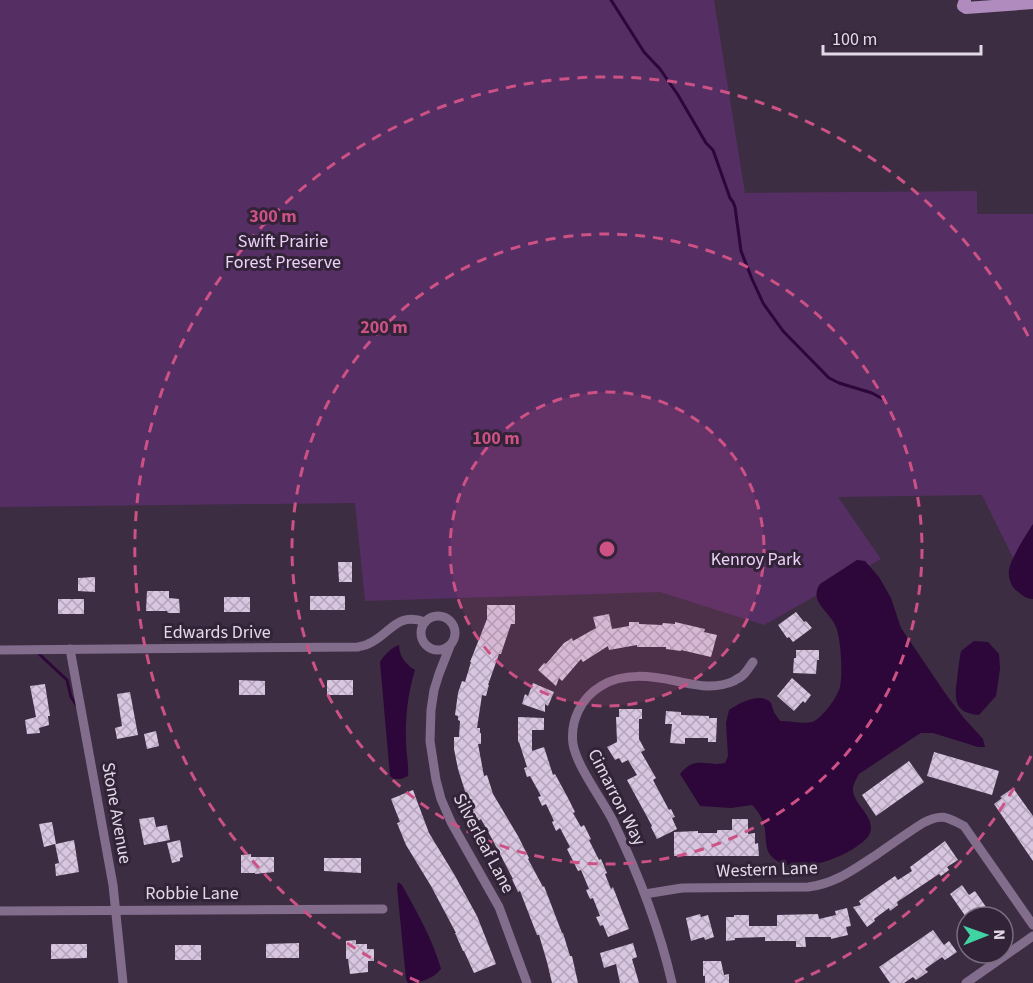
<svg xmlns="http://www.w3.org/2000/svg" width="1033" height="983" font-family="'Source Sans 3',sans-serif">
  <style>
    .green { fill: #552e63 }
    .water { fill: #2d0739 }
    .lines { fill: none; stroke-linecap: round; stroke-linejoin: round }
    .stream { stroke: #2d0739; stroke-width: 3 }
    .building { fill: url(#building-cross-hatch) }
    .street { stroke: #836d8c; stroke-width: 9 }
    .secondary { stroke: #af8cbd; stroke-width: 12 }
    .ring { fill: none; stroke: #cc5285; stroke-width: 3; stroke-dasharray: 10 8 }
    .labels { text-anchor: middle; stroke-width: 6; stroke-linejoin: round; paint-order: stroke }
    .park-label { font-size: 18px; fill: #ecd1f7; stroke: #322338 }
    .street-label { font-size: 18px; fill: #e2d9e6; stroke: #322338 }
    .centre { fill: #cc5285; stroke: #322338; stroke-width: 3 }
    .ring-label { font-size: 18px; text-anchor: middle; font-weight: bold; fill: #cc5285; stroke: #322338; stroke-width: 6; stroke-linejoin: round; paint-order: stroke }
  </style>
  <defs>
    <pattern id="building-cross-hatch" width="8" height="8" patternUnits="userSpaceOnUse" patternTransform="scale(1.5)"><rect width="8" height="8" fill="#d8c5e0"/><path d="M0 0l8 8M0 8l8-8" fill="none" stroke="#b3a4b9"/></pattern>
  </defs>
  <rect width="100%" height="100%" fill="#3c2d42"/>
  <path class="green" d="M0,0H714L745,193L977,191V214H1033V598L982,495L838,497L881,559L764,625L660,592L365,601L355,503L0,507Z"/>
  <g class="water">
    <path d="M1033,524V599C1026,599 1022,595 1017,591C1011,587 1008,577 1009,570C1010,560 1027,533 1033,524Z"/>
    <path d="M857,560L865,561L879,577L891,598L901,628L945,693L963,717L983,739L985,747H978L933,733H921L913,738L859,774C857,778 854,782 853,787C851,804 876,815 870,833C867,840 859,845 853,849C833,861 791,877 771,856C765,849 766,838 765,829C763,819 759,812 752,805L731,808L700,806L680,774C696,755 705,767 725,763L728,756L726,723L729,710C738,704 761,691 771,703C772,705 773,710 774,712C775,714 779,719 780,721C790,721 802,724 812,722C822,719 838,696 840,687C843,674 841,639 836,627C830,611 808,602 820,584Z"/>
    <path d="M974,641L988,642L999,654L1000,669L996,696L979,715C955,713 954,701 957,680C958,671 959,661 961,651Z"/>
    <path d="M399,645C399,656 406,665 415,670C408,693 405,717 406,742C406,753 409,765 408,776L401,779H394L390,776L380,662C385,654 391,648 399,645Z"/>
    <path d="M398,882L402,885C417,912 433,940 441,969C433,979 420,983 408,983L406,979L397,887Z"/>
  </g>
  <g class="lines">
    <g class="stream">
      <path d="M611,0L644,52L660,69L678,95L706,143L713,150L730,198L733,202L735,207L741,251L752,279L763,303L783,331L829,378L839,383L872,393L881,398"/>
      <path d="M38,653L67,680L71,697L77,706"/>
    </g>
  </g>
  <g class="building">
    <path d="M338,562H352V582H339Z"/>
    <path d="M95,577V592L78,591V578Z"/>
    <path d="M147,591H169V598L179,599L180,613H168L167,611H146Z"/>
    <rect x="310" y="596" width="35" height="14"/>
    <rect x="224" y="597" width="26" height="15"/>
    <rect x="58" y="599" width="26" height="15"/>
    <path d="M487,605H515V624H511L501,654H499L488,685H489L486,696L482,695L477,728H480V733H481V744H478L484,776L487,775L493,794L518,836L529,858L528,859L543,887L544,886L562,933H563L570,956H572L578,983H552L547,962L539,935H537L520,891L518,892L512,879H513L491,837L481,819L478,821L470,807L458,769L454,749V737H459L460,721L458,720V716L455,715L458,693L462,681L465,682L471,662H470L487,619Z"/>
    <path d="M796,612L804,622L806,621L812,628L793,642L789,637L787,638L778,625Z"/>
    <path d="M609,614L612,629L629,626V622H639V624L662,625L663,623L675,624V622L705,629L704,632L717,635L711,657L681,650V651L666,649V647H637V645L609,650L608,646L583,662L581,659L562,681L559,678L556,686L538,670L544,663L546,664L564,643L572,638L573,641L596,628L593,617Z"/>
    <path d="M796,650H819V660H817L816,674L793,673L794,658H796Z"/>
    <path d="M792,678L811,695L805,703L803,701L794,711L777,696Z"/>
    <path d="M239,680L265,681V695H239Z"/>
    <rect x="327" y="680" width="26" height="15"/>
    <path d="M533,683L554,692L548,706L545,704V712L522,704L525,694L528,696Z"/>
    <path d="M45,684L50,716H48L49,725L39,728L40,733L27,734L25,720L36,717L30,686Z"/>
    <path d="M130,692L138,735L117,739L115,728L122,726L117,694Z"/>
    <path d="M619,709H642V719H639V739L645,750L641,752L656,778L653,780L669,810L671,809L675,817L672,818L677,829L657,839L651,827L652,826L627,780L637,775L628,760L622,763L619,758L615,760L607,747L617,742L616,717H619Z"/>
    <path d="M666,711L681,712V715L709,716V718H717L716,742H708V738H685V744L670,743L672,724H665Z"/>
    <path d="M518,717L544,718V730H532V751L544,747L553,775L555,774L568,798L575,812L573,813L581,827L584,825L591,839L589,840L599,860L601,859L607,873L605,874L611,889L613,887L629,929L608,937L603,925L600,926L596,917L600,916L593,898L590,899L586,890L589,889L581,870L578,871L567,849L570,847L560,828L556,831L552,822L554,821L546,804L542,806L538,797L541,796L530,776L527,777L524,768L527,767L519,742H518Z"/>
    <path d="M156,731L159,746L147,749L144,734Z"/>
    <path d="M934,752L999,771L992,795L927,776Z"/>
    <path d="M909,761L924,782L876,816L862,795Z"/>
    <path d="M1013,788L1033,816V861L994,804L1002,798L1000,797Z"/>
    <path d="M413,790L429,833L454,874L477,916L496,964L474,973L464,951H463L455,933H456L431,886L406,845L397,823L400,822L391,799Z"/>
    <path d="M154,817L156,827L167,825L170,840L144,845L139,819Z"/>
    <path d="M732,819H748V834L755,833V844L758,843L759,856H674V832L698,831V833H717V830H732Z"/>
    <path d="M52,822L56,844L74,840L79,872L56,876L55,864L59,863L55,844L44,847L39,824Z"/>
    <path d="M180,840L183,857L180,858V861L172,863L167,843Z"/>
    <path d="M945,841L958,860L947,867L949,870L941,876L939,874L897,902L898,905L890,911L889,908L874,919L875,921L867,927L853,907L861,905L859,901L895,876L898,880L912,871L910,867Z"/>
    <path d="M251,854V857H274V872L255,874V873H241V855Z"/>
    <path d="M324,858H361V873L324,871Z"/>
    <path d="M962,885L969,895L975,891L993,917H966L950,894Z"/>
    <path d="M847,908L851,926L846,927L848,935L831,939V937H805L806,947H796V941H765V937L735,938V940L726,941V917H734V915H749V926H777V915L818,914L819,919L836,915L835,911Z"/>
    <path d="M700,914L701,917L708,915L714,937L705,940L704,937L691,941L686,918Z"/>
    <path d="M933,930L944,945L949,941L957,952L945,960L942,957L925,969L928,972L916,980L913,977L904,983H890L879,967Z"/>
    <path d="M356,940V944H367V949H374V961H368V972L350,974L348,959H346V941Z"/>
    <path d="M299,943V958H266V944Z"/>
    <path d="M633,943L637,957L632,959L639,983H620L616,964L604,968L600,953Z"/>
    <path d="M51,944H87V958L51,959Z"/>
    <rect x="175" y="945" width="26" height="15"/>
    <path d="M703,961H721L724,975L729,974V983H705V976H703Z"/>
  </g>
  <g class="lines">
    <g class="street">
      <circle cx="438" cy="633" r="17"/>
      <path d="M450,646L439,674L434,690L431,710L430,741L436,780L441,799L451,822L499,907L527,983"/>
      <path d="M70,649L113,885L123,983"/>
      <path d="M0,650L358,647C361,646 365,646 368,644C390,635 396,611 425,622"/>
      <path d="M645,894L682,888L808,887C835,884 854,869 876,855C892,844 907,833 923,823C942,813 947,817 964,826L1033,925"/>
      <path d="M0,911L383,909"/>
      <path d="M672,983C659,926 638,873 613,821C602,799 577,767 573,744C570,721 581,698 601,686C623,672 652,676 676,681C696,685 714,690 734,681C735,680 741,677 742,676C746,673 750,666 753,662"/>
      <path d="M966,983L1033,936"/>
    </g>
    <path class="secondary" d="M965,0L963,6L966,8L1033,3"/>
  </g>
  <circle cx="607" cy="549" r="157" fill="#cc5285" fill-opacity=".12"/>
  <g class="ring">
    <circle cx="607" cy="549" r="157"/>
    <circle cx="607" cy="549" r="315"/>
    <path d="M1031 756A472 472 0 0 1 795 982M419 982A472 472 0 1 1 1031 342"/>
  </g>
  <g class="labels">
    <g class="park-label">
      <text x="283" y="247">Swift Prairie<tspan x="283" dy="21">Forest Preserve</tspan></text>
      <text x="756" y="565">Kenroy Park</text>
    </g>
    <g class="street-label">
      <text x="217" y="638">Edwards Drive</text>
      <text transform="translate(617 797) rotate(63)" y="6">Cimarron Way</text>
      <text transform="translate(117 813) rotate(80)" y="6">Stone Avenue</text>
      <text transform="translate(484 843) rotate(62)" y="6">Silverleaf Lane</text>
      <text transform="translate(767 869) rotate(-2)" y="6">Western Lane</text>
      <text x="192" y="899">Robbie Lane</text>
    </g>
  </g>
  <circle cx="607" cy="549" r="9" class="centre"/>
  <g class="ring-label">
    <text x="273" y="222">300 m</text>
    <text x="384" y="333">200 m</text>
    <text x="496" y="444">100 m</text>
  </g>
  <g transform="translate(985 935) rotate(89)"><circle r="28" fill="#322338" stroke="#786c7e" stroke-width="1.5"/>
  <path d="M0-4.5L10 22L0 15L-10 22Z" fill="#3fd4a2"/>
  <text y="-9" font-size="16" font-weight="bold" text-anchor="middle" fill="#e2d9e6">N</text>
  </g>
  <path d="M823 45v9h158v-9" fill="none" stroke="#e2d9e6" stroke-width="3"/>
  <text x="832" y="45" font-size="18" fill="#e2d9e6" stroke="#322338" stroke-width="4.5" paint-order="stroke">100 m</text>
</svg>
